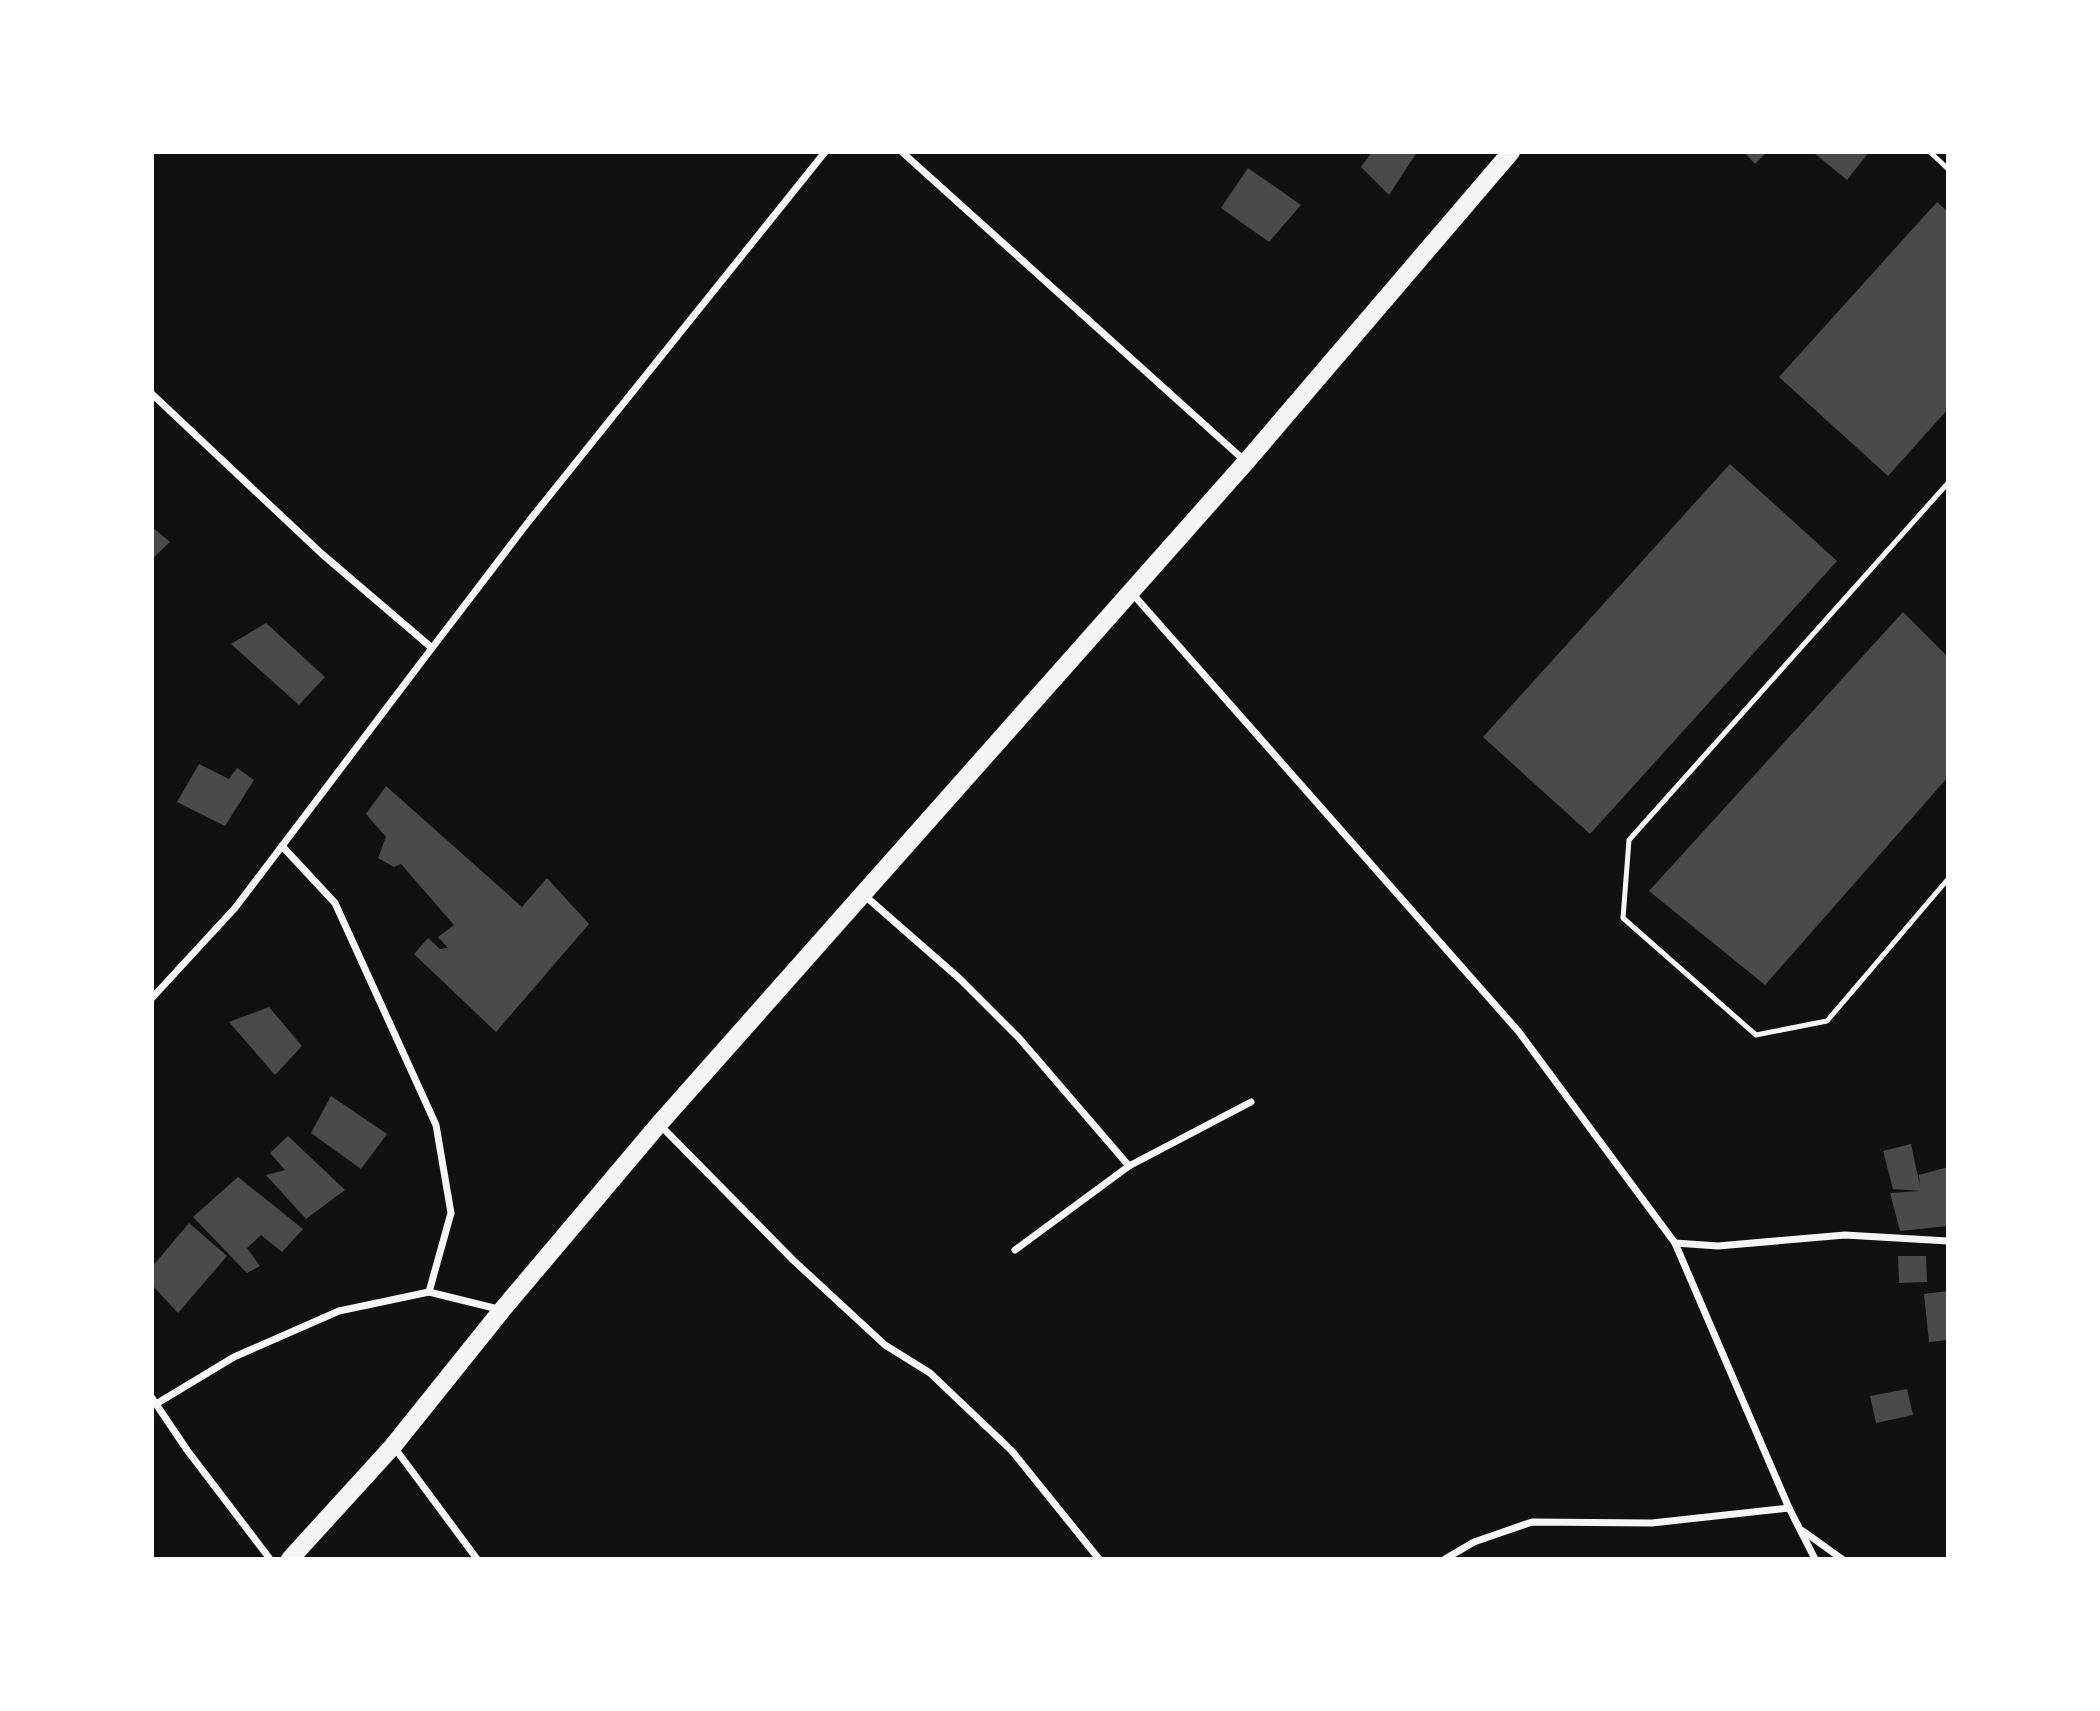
<svg xmlns="http://www.w3.org/2000/svg" width="2100" height="1711" font-family="Roboto,sans-serif">
  <style>
    .building { fill: #4a4a4a }
    .lines { fill: none; stroke-linecap: round; stroke-linejoin: round }
    .service { stroke: #f5f5f5; stroke-width: 5 }
    .minor { stroke: #f5f5f5; stroke-width: 7 }
    .primary { stroke: #f5f5f5; stroke-width: 18 }
  </style>
  <rect width="100%" height="100%" fill="#111"/>
  <g class="building">
    <path d="M1372,152H1417L1389,195L1361,167Z"/>
    <path d="M1744,152H1767L1755,164Z"/>
    <path d="M1813,152H1869L1847,180Z"/>
    <path d="M1248,168L1301,205L1269,242L1221,208Z"/>
    <path d="M1937,202L1948,212V409L1888,476L1779,377Z"/>
    <path d="M1730,464L1837,561L1590,834L1483,737Z"/>
    <path d="M152,527L170,542L152,559Z"/>
    <path d="M1903,612L1948,657V777L1765,985L1649,891Z"/>
    <path d="M266,623L325,677L299,705L231,644Z"/>
    <path d="M199,764L229,779L237,768L254,780L225,826L177,802Z"/>
    <path d="M386,786L522,907L547,878L589,924L496,1032L414,954L428,938L440,949L448,948L438,937L454,925L401,864L394,867L378,858L386,837L366,814Z"/>
    <path d="M269,1007L302,1046L275,1075L229,1022Z"/>
    <path d="M331,1096L387,1134L361,1169L311,1133Z"/>
    <path d="M288,1136L345,1190L306,1219L266,1175L285,1170L270,1153Z"/>
    <path d="M1911,1144L1920,1186L1919,1175L1948,1167V1226L1900,1231L1890,1193L1921,1191L1893,1189L1883,1151Z"/>
    <path d="M238,1177L303,1229L282,1252L261,1235L247,1248L260,1266L247,1273L193,1217Z"/>
    <path d="M189,1223L227,1256L178,1313L152,1285V1267Z"/>
    <path d="M1898,1256H1926L1927,1282L1899,1283Z"/>
    <path d="M1948,1291V1340L1929,1342L1924,1294Z"/>
    <path d="M1907,1389L1913,1415L1876,1423L1870,1396Z"/>
  </g>
  <g class="lines">
    <g class="service">
      <path d="M1930,152L1948,169"/>
      <path d="M1948,483L1629,840L1623,918L1756,1035L1827,1021L1948,879"/>
    </g>
    <g class="minor">
      <path d="M902,152L1245,461"/>
      <path d="M152,394L322,554L432,648L235,908L152,998"/>
      <path d="M1131,592L1519,1032L1675,1243L1789,1508L1815,1559"/>
      <path d="M432,648L529,521L825,152"/>
      <path d="M282,846L335,903L436,1125L451,1213L429,1292"/>
      <path d="M864,895L960,979L1019,1038L1129,1166L1015,1250"/>
      <path d="M660,1125L793,1260L885,1345L930,1373L1012,1451L1099,1559"/>
      <path d="M1129,1166L1251,1102"/>
      <path d="M1675,1243L1718,1246L1845,1235L1948,1241"/>
      <path d="M152,1398L187,1450L270,1559"/>
      <path d="M156,1404L234,1357L339,1311L429,1292L502,1310"/>
      <path d="M394,1447L477,1559"/>
      <path d="M1803,1531L1842,1559"/>
      <path d="M1445,1559L1474,1542L1532,1522L1652,1523L1789,1508"/>
    </g>
    <path class="primary" d="M290,1559L393,1446L502,1310L659,1124L1246,462L1511,152"/>
  </g>
  <rect width="2100" height="1711" fill="none" stroke="#ffffff" stroke-width="308"/>
</svg>
